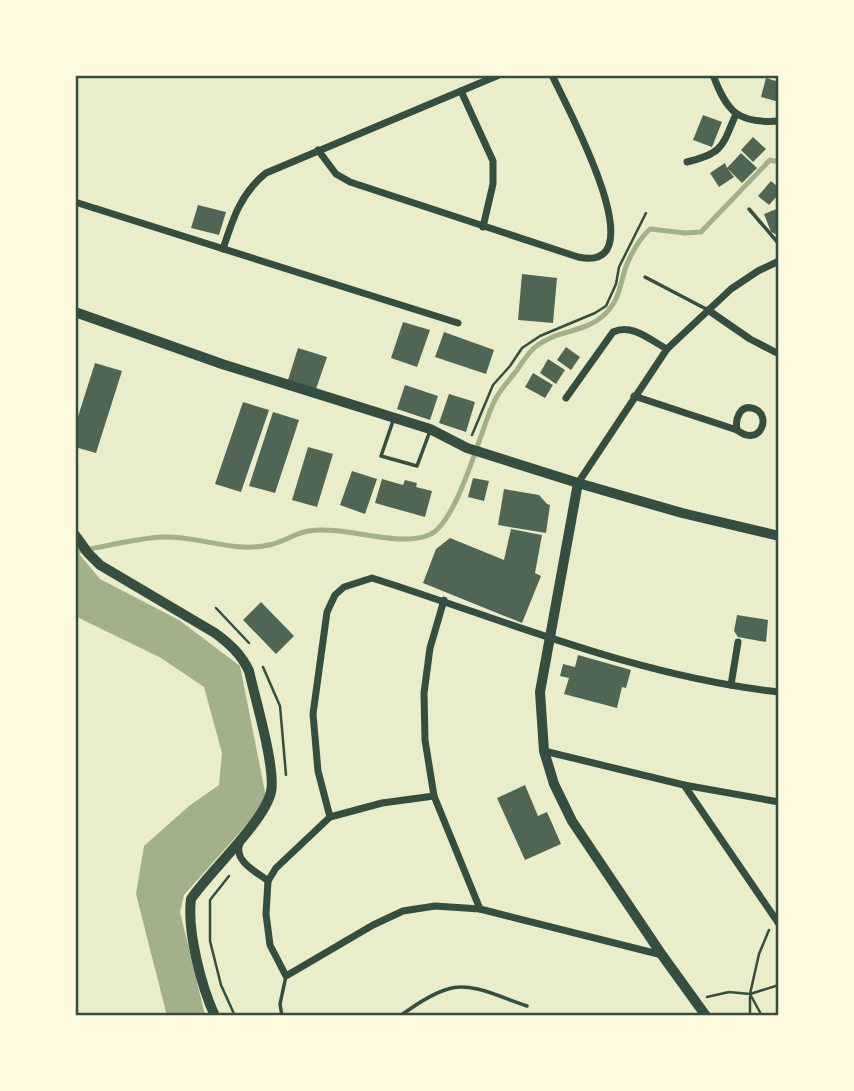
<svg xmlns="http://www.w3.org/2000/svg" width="854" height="1091" font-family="'Nunito Sans',sans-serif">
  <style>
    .water { fill: #a3b18a }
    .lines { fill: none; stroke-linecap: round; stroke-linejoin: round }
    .stream { stroke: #a3b18a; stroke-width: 5 }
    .building { fill: #4f6655 }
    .path { stroke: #344e41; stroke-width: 2.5 }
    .service { stroke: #344e41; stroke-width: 3.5 }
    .minor { stroke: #344e41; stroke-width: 7 }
    .tertiary { stroke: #344e41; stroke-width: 10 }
    .secondary { stroke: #344e41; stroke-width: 10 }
    .neatline { fill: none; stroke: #344e41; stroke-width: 2.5 }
  </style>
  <rect width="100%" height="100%" fill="#e9edc9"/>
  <path class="water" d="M75,549L100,579L179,620L240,666L267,802L184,895L180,912L204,1011L207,1016H167L136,894L144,846L189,806L219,785L222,753L204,687L161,658L75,616Z"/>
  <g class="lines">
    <path class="stream" d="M75,552C104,547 135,538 164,537C200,536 233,553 269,545C282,543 295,533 308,531C345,525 396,548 429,535C457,524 480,432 493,404C499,390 508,382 517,370C531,350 532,346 555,336C572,330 590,328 604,315C621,299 619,285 627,264C633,250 639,239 650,229L685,233L701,232L770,160L779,162"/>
  </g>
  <g class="building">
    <path d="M766,78L779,82V102L761,97Z"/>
    <path d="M703,115L722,122L712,147L693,140Z"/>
    <path d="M753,137L766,149L753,162L741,150Z"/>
    <path d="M741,153L757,168L742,183L727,168L734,177L719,187L710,173L725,163L727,168Z"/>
    <path d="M771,181L779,188V194L769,205L758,196Z"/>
    <path d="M198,205L226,212L219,235L191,228Z"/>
    <path d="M779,208V236L771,232L764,214Z"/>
    <path d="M522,274L557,278L553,323L518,320Z"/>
    <path d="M403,322L430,330L417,367L391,358Z"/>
    <path d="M444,332L494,350L486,374L435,357Z"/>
    <path d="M566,347L580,357L571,370L557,360Z"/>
    <path d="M298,348L327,357L316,389L288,380Z"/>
    <path d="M548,359L565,370L556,384L540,373Z"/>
    <path d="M95,363L122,371L96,453L75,447V426Z"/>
    <path d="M533,373L553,385L545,398L525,387Z"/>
    <path d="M405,385L438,396L430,420L397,409Z"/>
    <path d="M449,394L475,402L466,432L439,423Z"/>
    <path d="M243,402L269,410L241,492L215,484Z"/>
    <path d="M273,412L299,420L275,493L249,486Z"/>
    <path d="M308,447L333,454L317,507L292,500Z"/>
    <path d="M352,471L377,479L365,514L340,505Z"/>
    <path d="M473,478L489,481L484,501L468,497Z"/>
    <path d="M382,479L403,485L405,480L417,483L416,487L432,491L425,517L375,503Z"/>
    <path d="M504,489L539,495L547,504L550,505L546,533L498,525Z"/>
    <path d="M511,529L542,535L535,573L541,576L522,623L423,583L436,549L450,538L504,560Z"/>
    <path d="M261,602L294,636L276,654L243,620Z"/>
    <path d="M737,615L768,620L766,642L738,637L734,631Z"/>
    <path d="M578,655L631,670L626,688L622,687L617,708L564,694L569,678L560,676L563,664L575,667Z"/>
    <path d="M525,785L538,816L547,812L561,844L525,860L497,798Z"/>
  </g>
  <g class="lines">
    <g class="path">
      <path d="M472,435L493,385L510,366L522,348L540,336L595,313L606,306L616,284L619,267L646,213"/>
      <path d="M216,608L249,643"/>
      <path d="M263,667L280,706L286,775"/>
      <path d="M229,876L210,900V941L221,985L235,1016"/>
      <path d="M707,997L729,992L750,994L779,985"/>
      <path d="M750,997V1016"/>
      <path d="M138,1016L139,1014"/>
      <path d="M762,1016L750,994L759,954L769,930"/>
    </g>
    <g class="service">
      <path d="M749,209L779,244"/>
      <path d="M645,277L708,310"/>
      <path d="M393,421L381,456L417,466L430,431"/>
      <path d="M282,1016L280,1004L286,976"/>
      <path d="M400,1016C414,1006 431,994 448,989C472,981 504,999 527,1006"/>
    </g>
    <g class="minor">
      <path d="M713,75C727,112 738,124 779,121"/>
      <path d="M461,91L493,161V184L483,227"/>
      <path d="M318,150L336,174L350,182L578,257C660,275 564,102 552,75"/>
      <path d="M687,162C724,153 722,146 736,114"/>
      <path d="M75,202L458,323"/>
      <path d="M223,249C233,218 241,193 266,173L499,75"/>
      <path d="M708,310L750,339L779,354"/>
      <path d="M634,396L737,430C760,448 772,416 755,409C740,403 735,419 737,430"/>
      <path d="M566,398L613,332C632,323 650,340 667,349"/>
      <path d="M578,483L667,349L731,289L758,271L779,261"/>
      <path d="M444,600L430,648L424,693L425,740L434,796L480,909"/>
      <path d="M731,685L738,642"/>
      <path d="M544,751L684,785L779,802"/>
      <path d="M684,785L779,924"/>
      <path d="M434,796L382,803L330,817L276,868L268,881L266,914L270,945L286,976L373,925L403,911L435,906L480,909L662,955"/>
      <path d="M330,817L318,771L313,714L327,612L335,595L344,587L372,578C505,620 638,677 779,692"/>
      <path d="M240,844C233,861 257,872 268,881"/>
    </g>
    <g class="tertiary">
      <path d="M75,312L222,364L430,429L467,448L578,483L682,513L779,536"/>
      <path d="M578,483L540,692L544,751L554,784L572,821L662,955L706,1016"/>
    </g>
    <path class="secondary" d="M75,535L88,553L100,565L215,633C230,644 241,654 249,671C255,698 276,768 271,792C264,822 210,871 191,899C187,931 201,986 215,1016"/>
  </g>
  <rect width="854" height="1091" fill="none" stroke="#fefae0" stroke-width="154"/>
  <rect x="77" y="77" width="700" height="937" class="neatline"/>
</svg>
